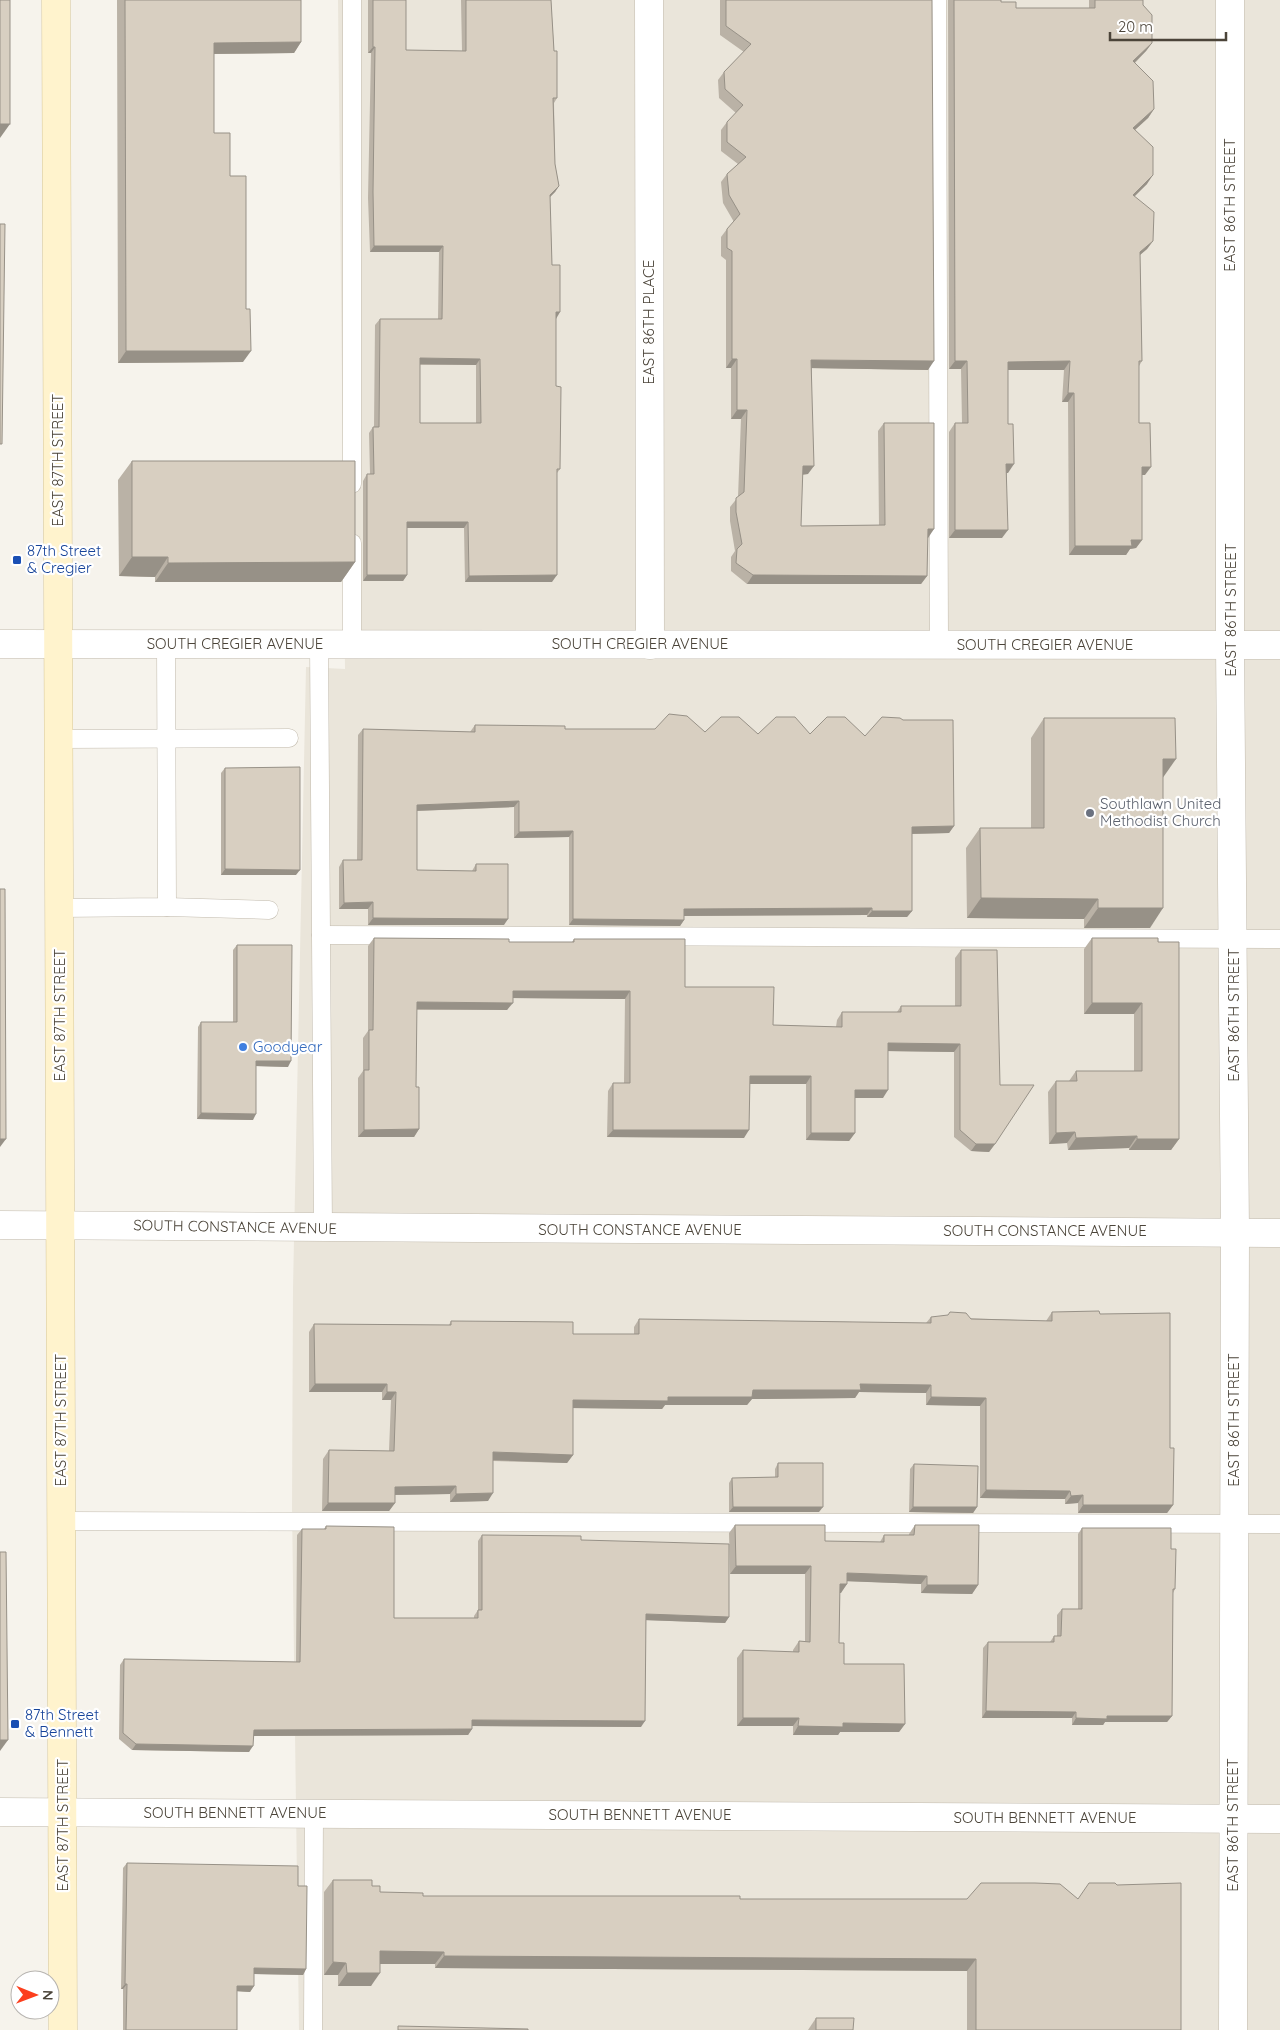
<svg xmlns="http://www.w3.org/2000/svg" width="1280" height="2030" font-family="Quicksand,sans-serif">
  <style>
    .residential { fill: #eae5da }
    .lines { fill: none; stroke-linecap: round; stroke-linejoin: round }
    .service-casing { stroke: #c2bbae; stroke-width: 19 }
    .minor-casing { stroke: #c2bbae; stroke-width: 29 }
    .secondary-casing { stroke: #d6c79b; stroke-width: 29 }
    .service { stroke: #fff; stroke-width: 18 }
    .minor { stroke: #fff; stroke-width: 28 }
    .secondary { stroke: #fff3cd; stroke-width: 28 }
    .wall { fill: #bab2a6; fill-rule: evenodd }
    .shaded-wall { fill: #979187 }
    .building { fill: #d8cfc1; stroke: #979187; fill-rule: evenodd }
    .transit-dot { fill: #1a4fb4; stroke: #fff; stroke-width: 2 }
    .worship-dot { fill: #6b7280; stroke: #fff; stroke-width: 2 }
    .shop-dot { fill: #3f7fe0; stroke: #fff; stroke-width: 2 }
    .labels { text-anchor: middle; stroke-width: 4.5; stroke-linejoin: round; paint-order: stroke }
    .street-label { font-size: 15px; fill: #4b4439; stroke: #fff }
    .transit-label { font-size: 15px; fill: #164399; stroke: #fff; text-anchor: start }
    .worship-label { font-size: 15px; fill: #5b616d; stroke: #fff; text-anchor: start }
    .shop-label { font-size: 15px; fill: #366cbe; stroke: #fff; text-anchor: start }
  </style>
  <rect width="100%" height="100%" fill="#f6f3ec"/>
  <path class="residential" d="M338,0H1280V2030H299L292,1508L293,1288L306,667L345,669Z"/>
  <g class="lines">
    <defs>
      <g id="service">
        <path d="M937,0L939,645"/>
        <path d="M352,484V0"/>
        <path d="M319,644L323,1228"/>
        <path d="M352,644V543"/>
        <path d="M59,739L289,738"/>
        <path d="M167,907L269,910"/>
        <path d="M59,908L167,907L166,644"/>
        <path d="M321,935L1280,939"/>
        <path d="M62,1521L1280,1524"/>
        <path d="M313,2030L314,1813"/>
      </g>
      <g id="minor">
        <path d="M649,0L650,645"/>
        <path d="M1230,0V645L1235,1233L1233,2030"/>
        <path d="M0,644L1280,645"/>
        <path d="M0,1225L1280,1233"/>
        <path d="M0,1812L1280,1819"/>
      </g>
      <path id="secondary" d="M56,0L63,2030"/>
    </defs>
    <use href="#service" class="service-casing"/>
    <use href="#minor" class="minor-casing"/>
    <use href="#secondary" class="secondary-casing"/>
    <use href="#service" class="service"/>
    <use href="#minor" class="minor"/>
    <use href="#secondary" class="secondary"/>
  </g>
  <g class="wall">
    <path d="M117,0H301V42L294,53L214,54V133L230,176L243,362L118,363Z"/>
    <path d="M368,0H406V50L462,51L461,0H551L557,98L554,103L555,164L559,186L555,192L550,197L552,265L556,319V386L560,469L557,473L552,582H465L464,528H407V575L403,581H363V481L367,474H370L369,433L373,427H374L375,325L380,319H438L439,252H370L368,198L371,53H368ZM420,365H476V423H420Z"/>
    <path d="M720,0H932L928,370L812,368L808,474L802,475L801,526L879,525L878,431L884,423L928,538H927V576L921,584H747L731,571V557L735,551L730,521V507L738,497L741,419H731V368H726V260L721,256V237L727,229L734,222L723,203L721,182L727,174L738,164L721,151V130L727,122L736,113L719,98L718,80L724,72L744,52L720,35Z"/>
    <path d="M948,0H1001V2L1016,8H1089V0H1143V5L1152,43L1146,51L1135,63L1154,109L1148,118L1135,130L1147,184L1134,196L1153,241L1147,249L1140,255L1142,361L1139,366V423L1145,475H1142V540L1136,548L1130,549L1126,555H1069L1068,402H1062L1064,370H1008V473H1007L1002,538H949V432L955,423H962L961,369H949Z"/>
    <path d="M132,461L355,562L341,582H155V577L119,576L118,480Z"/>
    <path d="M1044,718L1163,778L1150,928H1084V919L967,918L966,848L980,828H1031V738Z"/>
    <path d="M475,725L565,729L758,734H810L954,826L949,833L912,834V911L907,917H867V915L684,916V920L680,926L569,925V837L514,838V807L417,811V870L472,871L476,864L504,925H368V909H339V867L343,860H357L358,735L363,729L470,732Z"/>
    <path d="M225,768L296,875H221V773Z"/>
    <path d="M374,938L509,942H572L574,939L773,1025L836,1027L837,1020L842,1012H897L901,1006H955V958L961,950L995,1144L989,1152L971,1151L954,1137V1052L888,1051L883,1098H855V1133L849,1141L806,1140V1084H750L744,1138L607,1137L608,1091L613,1083H624L625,999L513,998L507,1010H416V1087L419,1129L414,1137H358V1078L363,1071V1038L368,1031V946Z"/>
    <path d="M1092,938H1158L1179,1139L1171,1150H1129V1148L1068,1150L1067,1143L1049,1144L1048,1092L1056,1081H1069L1076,1071H1134V1014H1084V949Z"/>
    <path d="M237,945L288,1067L256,1066L253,1120L197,1119L198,1027L201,1022H233V950Z"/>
    <path d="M1052,1312L1100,1314L1170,1448L1173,1505L1167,1513H1078V1503L1065,1504V1499L980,1498V1406L926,1405V1393L859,1392L855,1398L752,1399L747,1405H665L662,1409L573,1408V1455L567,1463L493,1461L488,1501L450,1502V1494L395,1495V1503L389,1511H322L323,1459L329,1450L389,1451L391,1400H382V1392H309V1332L314,1324L449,1325L451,1321L573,1334H634V1327L639,1319L926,1323L931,1317L1046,1321Z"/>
    <path d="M778,1463L819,1512H729V1483L732,1478L775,1477V1469Z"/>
    <path d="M914,1464L977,1507L973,1513L909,1512L910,1469Z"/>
    <path d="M735,1525L825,1541L880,1542L884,1535H909V1534L915,1525L978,1585L972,1594L921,1593V1584L847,1581V1584L840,1593L839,1643L844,1664L905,1724L899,1732H840L838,1735H793V1726H737V1658L743,1650L793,1652V1650L799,1641L805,1642V1574H730L729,1533Z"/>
    <path d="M326,1526L394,1618H474V1616L478,1610V1541L482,1535L581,1540L729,1617L725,1623L646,1620L641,1727L472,1726V1729L468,1735L254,1736L249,1752L132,1750L119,1739L120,1665L124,1659L296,1662L297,1535L302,1529H324Z"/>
    <path d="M1082,1528L1171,1549L1175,1589L1173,1593L1172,1716L1167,1722H1105L1103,1725H1072V1718H982L983,1648L988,1642H1050L1054,1636H1057V1615L1062,1609H1078V1534Z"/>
    <path d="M127,1863L298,1886L306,1969L303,1975L254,1974V1986L250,1992L237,1991V2030H123V1989H121L123,1868Z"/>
    <path d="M333,1880L372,1886L380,1892L423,1896L740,1899H967L1181,2030H967V1971L435,1968V1964H380L371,1986H338V1975H324V1892Z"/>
    <path d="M816,2018L853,2030H808Z"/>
  </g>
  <g class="shaded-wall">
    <path d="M301,42L294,53L206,54L214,43Z"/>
    <path d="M1152,43L1146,51L1127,70L1133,61Z"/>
    <path d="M373,47H375L371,53H368Z"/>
    <path d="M1154,109L1148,118L1127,137L1133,128Z"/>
    <path d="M0,124H10L0,138Z"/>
    <path d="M1153,175L1147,184L1127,204L1133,195Z"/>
    <path d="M559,186L555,192L546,201L550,195Z"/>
    <path d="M1153,241L1147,249L1134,260L1140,252Z"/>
    <path d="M374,246H443L439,252H370Z"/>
    <path d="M556,312H560L556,319H551Z"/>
    <path d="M126,351H251L243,362L118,363Z"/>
    <path d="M420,358L480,359L476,365L416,364Z"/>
    <path d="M732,359H737L731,368H726Z"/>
    <path d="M811,360L934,361L928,370L806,368Z"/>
    <path d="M955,361H967L961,369H949Z"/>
    <path d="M1070,361L1064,370H1002L1008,362Z"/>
    <path d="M1068,393H1074L1068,402H1062Z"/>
    <path d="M737,410H747L741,419H731Z"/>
    <path d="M1006,464H1014L1008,473H1000Z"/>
    <path d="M803,466H814L808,474L797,475Z"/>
    <path d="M1142,467H1151L1145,475H1136Z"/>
    <path d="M407,522H468L464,528H403Z"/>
    <path d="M928,529H934L928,538H922Z"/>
    <path d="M955,530H1008L1002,538H949Z"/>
    <path d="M1131,540H1142L1136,548L1130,549L1126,555H1069L1075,546Z"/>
    <path d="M132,557H168L155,577L119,576Z"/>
    <path d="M355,562L341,582H155L168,563Z"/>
    <path d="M367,575H407L403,581H363Z"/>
    <path d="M557,575L552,582H465L469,576Z"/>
    <path d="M753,575L927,576L921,584H747Z"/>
    <path d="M1163,759H1176L1162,779Z"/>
    <path d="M519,801L514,807L412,811L417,805Z"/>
    <path d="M954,826L949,833L907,834L912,827Z"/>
    <path d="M573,831L569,837L514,838L519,832Z"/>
    <path d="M225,869L300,870L296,875H221Z"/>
    <path d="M981,898L1098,899L1084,919L967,918Z"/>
    <path d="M373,902L368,909H339L344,903Z"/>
    <path d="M872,908L867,915L680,916L684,909Z"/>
    <path d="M1098,908H1163L1150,928H1084Z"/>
    <path d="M872,911H912L907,917H867Z"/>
    <path d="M373,918L508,919L504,925H368Z"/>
    <path d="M573,919L684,920L680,926L569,925Z"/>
    <path d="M513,991H630L625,999L507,998Z"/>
    <path d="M417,1002L513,1003L507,1010L411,1009Z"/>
    <path d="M1092,1003H1142L1134,1014H1084Z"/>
    <path d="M888,1043L960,1044L954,1052L883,1051Z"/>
    <path d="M256,1061H291L288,1067L252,1066Z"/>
    <path d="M750,1076H811L806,1084H745Z"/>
    <path d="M855,1090H888L883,1098H849Z"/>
    <path d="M201,1113L256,1114L253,1120L197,1119Z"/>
    <path d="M419,1129L414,1137H358L364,1130Z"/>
    <path d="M613,1130H749L744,1138L607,1137Z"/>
    <path d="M1075,1132L1067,1143L1049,1144L1056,1133Z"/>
    <path d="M811,1133H855L849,1141L806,1140Z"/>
    <path d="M1137,1136L1129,1148L1068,1150L1076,1138Z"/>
    <path d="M0,1139H6L0,1147Z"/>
    <path d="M1137,1139H1179L1171,1150H1129Z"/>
    <path d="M976,1144H995L989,1152L971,1151Z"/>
    <path d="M315,1384H387L382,1392H309Z"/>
    <path d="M860,1384L931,1385L926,1393L859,1392L855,1398L752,1399L747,1405H665L662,1409L567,1408L573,1400L668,1397L753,1390Z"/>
    <path d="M387,1392H396L391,1400H382Z"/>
    <path d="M931,1397L986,1398L980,1406L926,1405Z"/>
    <path d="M493,1452L573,1455L567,1463L488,1460Z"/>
    <path d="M456,1486L450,1494L389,1495L395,1487Z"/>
    <path d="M986,1490L1070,1491L1065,1499L980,1498Z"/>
    <path d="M493,1493L488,1501L450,1502L456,1494Z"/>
    <path d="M1083,1495L1078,1503L1065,1504L1071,1496Z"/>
    <path d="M328,1503H395L389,1511H322Z"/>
    <path d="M1083,1505H1173L1167,1513H1078Z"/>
    <path d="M733,1507H823L819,1512H729Z"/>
    <path d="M913,1507H977L973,1513L909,1512Z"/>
    <path d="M736,1566H811L805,1574H730Z"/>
    <path d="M847,1573L927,1576L921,1584L841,1581Z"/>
    <path d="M840,1584H847L841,1593H834Z"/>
    <path d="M927,1585H978L972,1594L921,1593Z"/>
    <path d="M646,1614L729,1617L725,1623L642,1620Z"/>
    <path d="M986,1711L1076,1712L1072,1718H982Z"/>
    <path d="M1107,1716H1172L1167,1722H1105L1103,1725H1072L1076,1718Z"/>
    <path d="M743,1718H799L793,1726H737Z"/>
    <path d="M472,1720L645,1721L641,1727L468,1726Z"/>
    <path d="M843,1723L905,1724L899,1732H840L838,1735H793L798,1726Z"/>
    <path d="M472,1729L468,1735L250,1736L254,1730Z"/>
    <path d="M0,1740H8L0,1751Z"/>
    <path d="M136,1744L253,1746L249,1752L132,1750Z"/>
    <path d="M380,1951L444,1952L435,1964H371Z"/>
    <path d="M444,1956L976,1959L967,1971L435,1968Z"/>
    <path d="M333,1962L346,1963L338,1975H324Z"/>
    <path d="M254,1968L306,1969L303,1975L251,1974Z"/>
    <path d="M347,1973H380L371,1986H338Z"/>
    <path d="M125,1984H127L123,1989H121Z"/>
    <path d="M237,1986H254L250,1992L233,1991Z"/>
  </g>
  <g class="building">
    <rect x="0" y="0" width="10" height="124"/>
    <path d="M125,0H301V42L214,43V133H230V176H246V309H250L251,351H126Z"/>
    <path d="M373,0H406V50L466,51V0H551L554,51H557V98H553L555,164L559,186L550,195L552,265H560V312H556V386L561,387L560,469H557V575L469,576L468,522H407V575H367V474H374L373,427H379L380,319H442L443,246H374L373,192L375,47H373ZM420,358L480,359L481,423H420Z"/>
    <path d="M726,0H932L934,361L811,360L814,466H803L801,526L885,525L884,423H934V529H928L927,576L753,575L736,563L737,549L742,544L736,512V498L744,492L747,410H737V359H732V251L727,248V229L740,214L729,195L727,174L746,157L727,142V122L743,105L725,89L724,72L751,44L726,26Z"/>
    <path d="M954,0H1001V2H1016V8H1095V0H1143V5L1152,15V43L1133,61L1153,81L1154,109L1133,128L1153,147V175L1133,195L1154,212L1153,241L1140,252L1142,361H1139V423H1150L1151,467H1142V540H1131L1132,546H1075L1074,393H1068L1070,361L1008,362V424H1013L1014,464H1006L1008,530H955V423H968L967,361H955Z"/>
    <path d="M0,224H5L2,444H0Z"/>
    <path d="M132,461H355V562L168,563V557H132Z"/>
    <path d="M669,714L687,716L705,732L721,717H739L758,734L776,717H795L810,734L827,717H845L865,736L882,717L900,718L903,720H953L954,826L912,827V911H872V908L684,909V920L573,919V831L519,832V801L417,805V870L476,871V864H508V919L373,918V902L344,903L343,860H362L363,729L475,732V725L565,726V729H655Z"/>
    <path d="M1044,718H1175L1176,759H1163V908H1098V899L981,898L980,828H1044Z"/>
    <path d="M300,767V870L225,869V768Z"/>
    <path d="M0,889H5L6,1139H0Z"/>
    <path d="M374,938L509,939V942H574V939H685V987H774L773,1025L842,1027V1012H901V1006H961V950H997L1000,1085H1034L995,1144H976L960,1130V1044L888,1043V1090H855V1133H811V1076H750L749,1130H613V1083H630V991H513V1003L417,1002L416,1087H419V1129L364,1130V1070H369V1030H373Z"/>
    <path d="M1092,938H1158V942H1179V1139H1137V1136L1076,1138L1075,1132L1056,1133V1081H1077L1076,1071H1142V1003H1092Z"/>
    <path d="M237,945H292L291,1061H256V1114L201,1113V1022H237Z"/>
    <path d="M1099,1311L1100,1314L1170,1313V1448H1174L1173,1505H1083V1495L1071,1496L1070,1491L986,1490V1398L931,1397V1385L860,1384L861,1390H753L752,1397H668V1401L573,1400V1455L493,1452V1493L456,1494V1486L395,1487V1503H328L329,1450L394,1451L396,1392H387V1384H315L314,1324L451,1325V1321L573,1322V1334H639V1319L931,1323V1317L948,1315L950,1312L966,1313L971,1319L1052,1321V1312Z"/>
    <path d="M778,1463H823V1507H733L732,1478L778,1477Z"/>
    <path d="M914,1464L978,1466L977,1507H913Z"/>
    <path d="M735,1525H825V1541L884,1542V1535H914L915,1525H979L978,1585H927V1576L847,1573V1584H840L839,1643H844V1664H904L905,1724L843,1723V1727L798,1726L799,1718H743V1650L799,1652V1641L810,1642L811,1566H736Z"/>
    <path d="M326,1526L394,1527V1618H478V1610H482V1535L581,1536V1540L729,1544V1617L646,1614L645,1721L472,1720V1729L254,1730L253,1746L136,1744L123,1733L124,1659L300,1662L302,1529H326Z"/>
    <path d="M1082,1528H1171V1549H1176L1175,1589H1173L1172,1716H1107V1719L1076,1718V1712L986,1711L988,1642H1054V1636H1061L1062,1609H1082Z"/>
    <path d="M0,1552H6L8,1740H0Z"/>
    <path d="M127,1863L298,1866V1886H307L306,1969L254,1968V1986H237V2030H126L127,1984H125Z"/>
    <path d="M333,1880H372V1886H380V1892L423,1893V1896H740V1899H967L981,1883H1035L1060,1884L1078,1899L1089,1883H1115L1117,1885L1181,1883V2030H976V1959L444,1956V1952L380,1951V1973H347L346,1963L333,1962Z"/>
    <path d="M816,2018H854L853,2030H816Z"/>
    <path d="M398,2026L528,2029V2030H398Z"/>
  </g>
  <g class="transit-dot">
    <rect x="12" y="555" width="10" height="10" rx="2.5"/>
    <rect x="10" y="1719" width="10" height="10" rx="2.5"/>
  </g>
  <circle class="worship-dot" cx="1090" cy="813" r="5"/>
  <circle class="shop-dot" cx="243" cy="1047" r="5"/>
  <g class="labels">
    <g class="street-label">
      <text transform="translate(1230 205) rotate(-90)" y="5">EAST 86TH STREET</text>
      <text transform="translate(649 322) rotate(-90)" y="5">EAST 86TH PLACE</text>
      <text transform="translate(58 460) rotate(-90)" y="5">EAST 87TH STREET</text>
      <text transform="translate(1231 610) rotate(-90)" y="5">EAST 86TH STREET</text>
      <text x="235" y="649">SOUTH CREGIER AVENUE</text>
      <text x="640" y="649">SOUTH CREGIER AVENUE</text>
      <text x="1045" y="650">SOUTH CREGIER AVENUE</text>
      <text transform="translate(60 1015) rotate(-90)" y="5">EAST 87TH STREET</text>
      <text transform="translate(1234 1015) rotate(-90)" y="5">EAST 86TH STREET</text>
      <text transform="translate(235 1227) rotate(1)" y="5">SOUTH CONSTANCE AVENUE</text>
      <text x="640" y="1235">SOUTH CONSTANCE AVENUE</text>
      <text x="1045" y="1236">SOUTH CONSTANCE AVENUE</text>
      <text transform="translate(61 1420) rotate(-90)" y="5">EAST 87TH STREET</text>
      <text transform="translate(1234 1420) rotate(-90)" y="5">EAST 86TH STREET</text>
      <text x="235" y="1818">SOUTH BENNETT AVENUE</text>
      <text x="640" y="1820">SOUTH BENNETT AVENUE</text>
      <text x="1045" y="1823">SOUTH BENNETT AVENUE</text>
      <text transform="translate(63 1825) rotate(-90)" y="5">EAST 87TH STREET</text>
      <text transform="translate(1233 1825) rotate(-90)" y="5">EAST 86TH STREET</text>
    </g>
    <g class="transit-label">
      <text x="27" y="556">87th Street<tspan x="27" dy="17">&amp; Cregier</tspan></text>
      <text x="25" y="1720">87th Street<tspan x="25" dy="17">&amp; Bennett</tspan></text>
    </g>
    <g class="worship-label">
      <text x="1100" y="809">Southlawn United<tspan x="1100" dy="17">Methodist Church</tspan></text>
    </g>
    <g class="shop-label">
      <text x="253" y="1052">Goodyear</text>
    </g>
  </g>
  <g transform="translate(35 1995) rotate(91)"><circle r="24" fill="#ffffff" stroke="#b7b4b0"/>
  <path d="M0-4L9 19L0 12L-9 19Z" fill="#fc3f1d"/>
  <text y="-8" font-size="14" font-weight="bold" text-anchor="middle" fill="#4b4439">N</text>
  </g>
  <path d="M1110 32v8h116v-8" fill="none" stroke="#4b4439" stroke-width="2.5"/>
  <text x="1118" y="32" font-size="15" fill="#4b4439" stroke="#ffffff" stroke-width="4" paint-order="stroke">20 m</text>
</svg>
